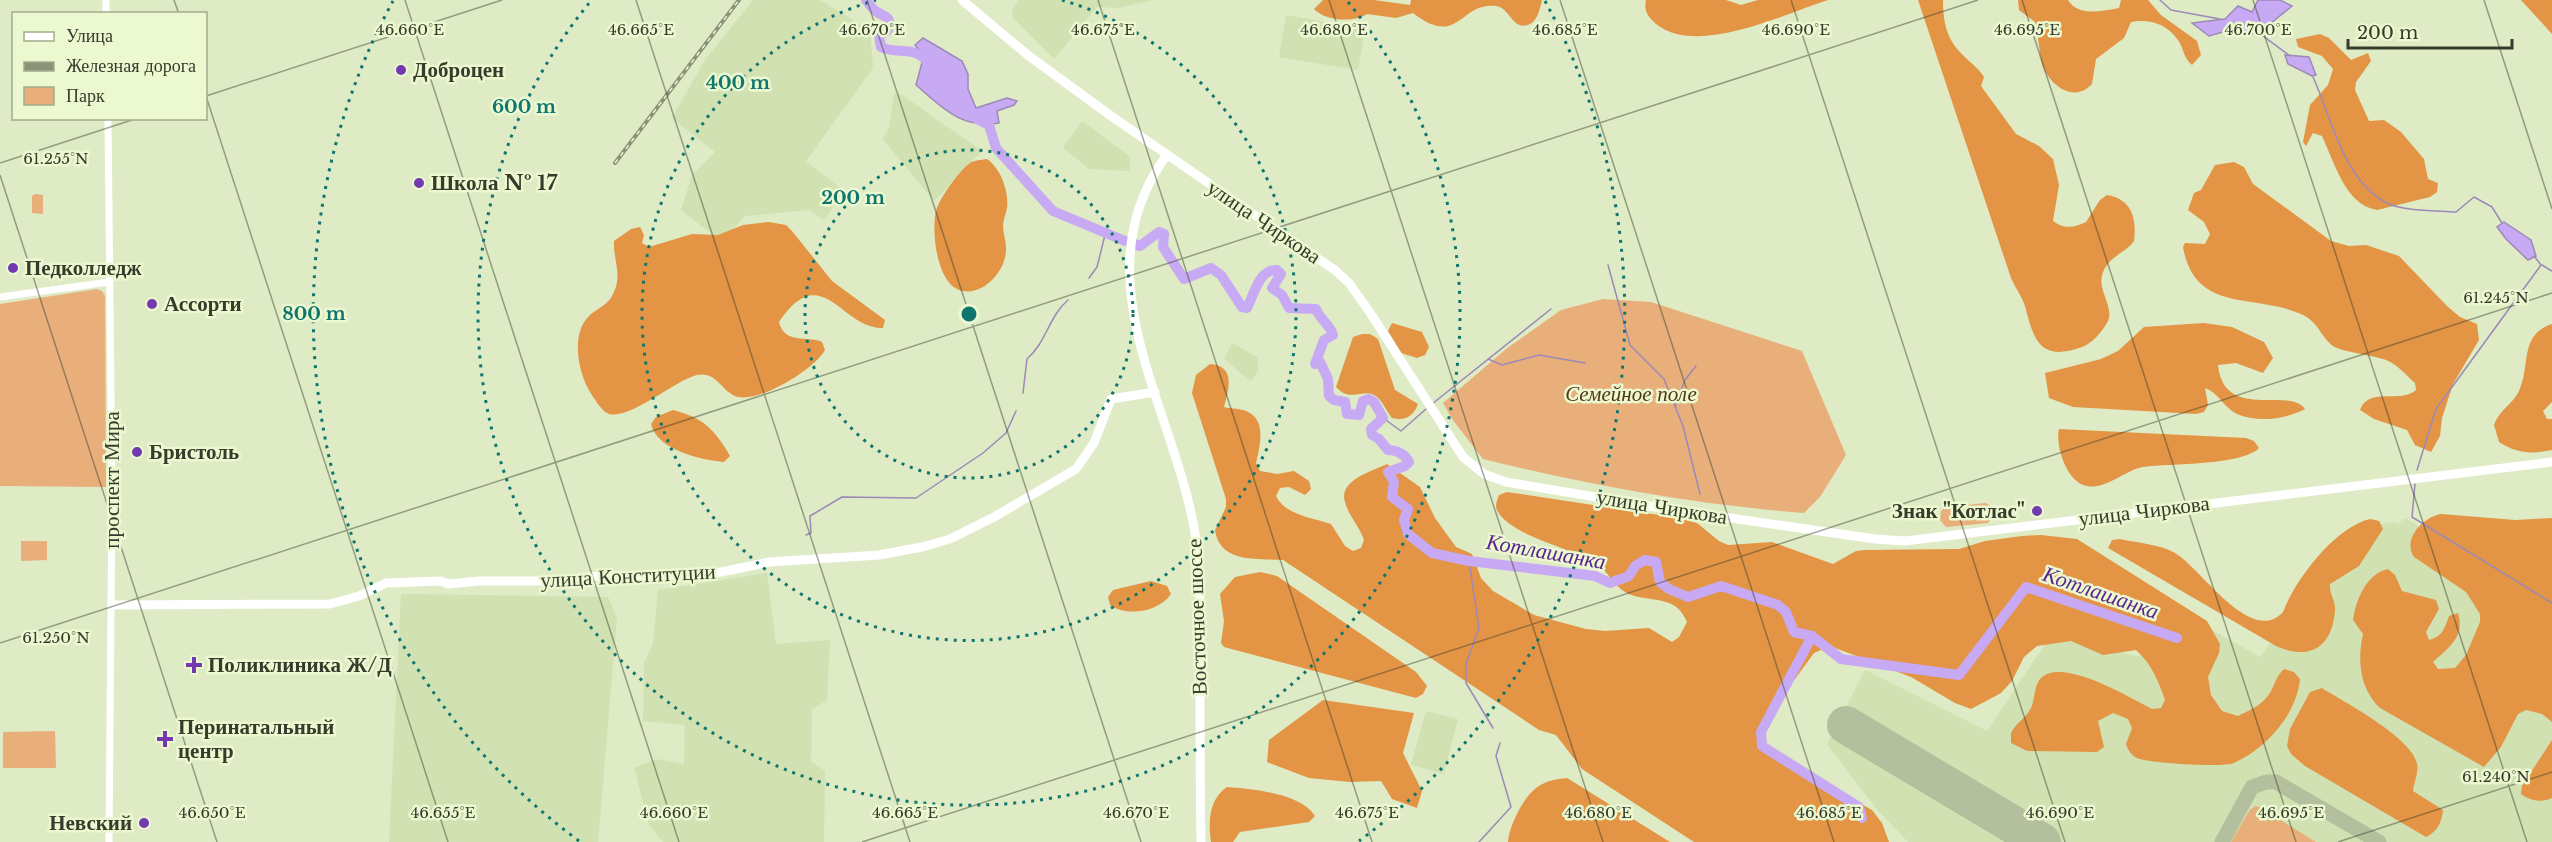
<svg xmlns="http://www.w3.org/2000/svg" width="2552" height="842" font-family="'Libre Baskerville',serif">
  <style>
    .built { fill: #d1e1b2 }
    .green { fill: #e9af7b }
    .forest { fill: #e39445 }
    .water { fill: #c8aaf4; stroke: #9c89b8; stroke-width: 1.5 }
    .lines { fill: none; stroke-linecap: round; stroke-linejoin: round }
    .stream { stroke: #9c89b8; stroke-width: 1.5 }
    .river { stroke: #c8aaf4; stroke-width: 10 }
    .taxiway { stroke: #b4bf9e; stroke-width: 15 }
    .runway { stroke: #b4bf9e; stroke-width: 38 }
    .minor { stroke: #fff; stroke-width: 7 }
    .major { stroke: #fff; stroke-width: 9 }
    .rail-casing { stroke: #8a9378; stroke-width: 4 }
    .rail { stroke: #ebf8d0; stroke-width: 1.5; stroke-dasharray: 4.5; stroke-linecap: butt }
    .ticks { fill: none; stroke: #363b2c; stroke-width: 1.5; stroke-opacity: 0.45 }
    .ring { fill: none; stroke: #0f766e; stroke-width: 3; stroke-dasharray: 3 6 }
    .poi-dot { fill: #7339af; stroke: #ebf8d0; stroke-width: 2 }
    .labels { text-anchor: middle; stroke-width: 5; stroke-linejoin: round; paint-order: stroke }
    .poi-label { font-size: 21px; font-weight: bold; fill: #363b2c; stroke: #ebf8d0; text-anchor: start }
    .street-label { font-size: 21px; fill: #363b2c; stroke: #ebf8d0 }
    .park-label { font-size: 21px; font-style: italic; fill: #553515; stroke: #ebf8d0 }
    .water-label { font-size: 22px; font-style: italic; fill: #5a258e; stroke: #ebf8d0 }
    .ticks-label { font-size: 15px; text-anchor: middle; fill: #363b2c; stroke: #ebf8d0; stroke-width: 5; stroke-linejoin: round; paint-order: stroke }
    .centre { fill: #0f766e; stroke: #ebf8d0; stroke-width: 3 }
    .ring-label { font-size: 18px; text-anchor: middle; font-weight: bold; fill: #0f766e; stroke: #ebf8d0; stroke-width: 5; stroke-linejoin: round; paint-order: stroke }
  </style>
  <rect width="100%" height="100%" fill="#deebc4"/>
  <g class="built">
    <path d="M753,0H820L870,30L873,68L806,161L844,191L824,220L809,210L745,216L722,242L681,210L692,175L715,152L672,118L705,60Z"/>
    <path d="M1019,0H1153L1118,8L1097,7L1054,59L1013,18L1012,11Z"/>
    <path d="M1286,15L1365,29L1358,70L1279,57Z"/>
    <path d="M899,93L982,151L934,201L883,139L889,127L894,94Z"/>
    <path d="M1082,121L1130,157V171L1089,169L1063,148Z"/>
    <path d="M1232,343L1257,357L1259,370L1251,381L1224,359Z"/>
    <path d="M2405,518L2552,608V842H1908L1875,807L1827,744L1865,670L1987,731L2052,634L2136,656L2173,645L2207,627L2260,657L2339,543L2370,526L2393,522L2398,524Z"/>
    <path d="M767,573L776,644L830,640L827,700L812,709L811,761L825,771L824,842H663L649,825L634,768L656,759L684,764L685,725L643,721L644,663L653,643L658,590Z"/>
    <path d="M401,594L608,597L617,618L598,842H389Z"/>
    <path d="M1426,711L1458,719L1444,774L1411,765Z"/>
  </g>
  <g class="green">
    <path d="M35,194L43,195V214L32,213V196Z"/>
    <path d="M97,289L102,291L105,296L106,487L0,486V304Z"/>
    <path d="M1603,299L1651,302L1802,351L1846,455L1820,497L1804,513C1697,505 1587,485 1483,459L1452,419L1443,403L1506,349L1561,310Z"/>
    <path d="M1986,503L1992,507L1994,514L1988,523L1946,527L1940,520L1941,511L1946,507Z"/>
    <path d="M21,541H47V560L21,561Z"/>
    <path d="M55,731L56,768H3V732Z"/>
    <path d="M2255,806L2259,807L2316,842H2231L2249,811Z"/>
  </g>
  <g class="forest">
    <path d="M1323,0H1374L1410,5L1411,0H1542C1540,8 1538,20 1530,24C1512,32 1511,8 1496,6C1460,1 1459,49 1413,13L1396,18L1367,14C1354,23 1325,21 1314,9Z"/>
    <path d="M1646,0H1726L1741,5L1758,0H1828C1784,14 1697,57 1656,24C1647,16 1644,11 1646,0Z"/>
    <path d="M1918,0H1943C1943,20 1946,38 1961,53C1969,62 1978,67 1984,77L1981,86L2016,134L2039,146L2053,159L2059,185L2053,221C2063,229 2074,228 2086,222L2100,200L2107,195C2132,199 2137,219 2134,241C2127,251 2114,255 2107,265C2092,285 2112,300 2109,318C2106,328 2092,344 2082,347C2040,362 2034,341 2025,306C2022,297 2015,287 2011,278Z"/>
    <path d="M2018,0H2068C2078,17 2102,11 2119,8L2121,0H2148L2161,15L2197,41L2201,55L2192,65C2183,57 2184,49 2178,40C2166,23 2149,19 2131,22L2124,38L2096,59L2092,84C2073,105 2046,83 2041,60C2039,47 2038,35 2035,22L2019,10Z"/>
    <path d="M2521,0H2552V34Z"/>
    <path d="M2320,34L2329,38L2351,60L2368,53L2371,61L2356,82L2355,90L2369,121L2384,120L2401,132L2424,159L2428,179L2438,183L2437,192L2430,197L2377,210C2345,205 2334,161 2322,136L2313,133L2306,146L2303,142L2310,105L2328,85L2333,69L2322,56L2298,47L2296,39Z"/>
    <path d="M987,159C1001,169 1009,191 1007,208C1006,214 1003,220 1003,226C1003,233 1006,241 1006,248C1007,269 985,295 963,291C937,287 931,232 936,211C939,199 959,171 970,163C975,160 981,160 987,159Z"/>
    <path d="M2234,162L2244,167L2253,184L2331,241L2349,246L2366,245L2399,256L2447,306L2460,317L2477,324L2479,340L2453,384L2442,418L2440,436L2431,452L2415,445L2407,430L2374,419L2360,410C2369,386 2400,404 2416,390L2415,383C2406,375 2398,365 2386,360C2377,356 2338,351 2333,346C2320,336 2319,322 2301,314C2254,293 2195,314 2183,247L2185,243L2205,244L2210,234L2204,222L2188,210L2194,193L2201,190L2215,165Z"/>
    <path d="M769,222L786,225L792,231L832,281L885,320L883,328C841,329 822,258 779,322C785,345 806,335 822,342L825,350C815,369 757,405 735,396C721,390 716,371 697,375C675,380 626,423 607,413C601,410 594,398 590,392C578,372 570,333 590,315C598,308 609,304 613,294C623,275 613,260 614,241L631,229L640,227L644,235L642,243L649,247L692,234L718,235L743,225Z"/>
    <path d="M1392,323L1422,332L1429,347L1425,355L1417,358L1401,353L1388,331Z"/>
    <path d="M2204,323L2232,327L2264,342L2273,358L2263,373L2236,363L2218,365C2224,422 2289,386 2305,409C2286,419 2258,423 2237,414C2224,408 2219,393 2205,388L2208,405L2204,412L2196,414L2073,407L2049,398L2045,373L2101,359L2118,351L2144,327Z"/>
    <path d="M2552,324V402L2543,411L2547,419H2552V450C2531,454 2518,454 2499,442L2494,425C2499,410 2513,404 2519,391C2531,364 2519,335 2552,324Z"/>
    <path d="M1362,334H1370L1378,339L1395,390L1418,404C1413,417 1405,421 1392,418C1387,412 1383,402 1377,397C1365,386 1351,404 1336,387L1353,337Z"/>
    <path d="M1210,364C1236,366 1229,389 1224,407C1230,409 1236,408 1243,410C1268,417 1260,445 1256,463L1260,471L1277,474L1294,471L1309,481L1311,489L1305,495L1289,487L1280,488L1276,496C1285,515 1313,518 1331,524L1345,546L1353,551L1361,548L1364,540C1360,527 1348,515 1345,502C1338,480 1373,471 1387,464L1420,487L1435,518L1456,547L1472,554L1481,578L1493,591L1534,615L1586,629L1605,631L1649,628L1672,642L1679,637L1687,622C1676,594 1651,603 1629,594C1614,588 1608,570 1595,563C1570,547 1514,537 1498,512C1494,506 1497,501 1499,495L1507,492L1679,518L1697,523L1719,541L1728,545L1772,542L1833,564L1856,551L1865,550L1959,549L1985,541L2022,536L2041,535L2077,539L2207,621L2220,644L2219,653L2208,677L2211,695L2222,711L2238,716C2248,711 2260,706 2267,697C2275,688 2274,678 2284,669L2294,672L2300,679C2297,714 2266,749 2234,763C2223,768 2148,763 2137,758C2131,755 2128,750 2126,744L2132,728L2128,719L2113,713L2098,721L2104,747L2097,752L2027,751L2011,743V733C2016,723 2026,718 2031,708C2035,700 2034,684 2041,678C2063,657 2130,698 2152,709L2161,708L2165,700C2159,682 2151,663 2136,650L2103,655L2071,641L2037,646L2024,657L2012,681L2001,693L1971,709L1955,703L1911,677L1830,646L1814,653L1776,705L1762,737L1769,752L1872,810L1882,823L1889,842H1694L1582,769L1556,735L1539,730L1283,560C1257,558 1220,564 1215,530L1226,507V499L1192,393L1196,375Z"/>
    <path d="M673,410C704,418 714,429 730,456L724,462C701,460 657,450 651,424L656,417Z"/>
    <path d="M2059,429L2246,438L2254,441L2259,448C2241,466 2171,463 2143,467C2125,470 2106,490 2087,486C2067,483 2055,446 2059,429Z"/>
    <path d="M2441,514L2515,520L2552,518V722L2542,714L2526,710L2518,714L2501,747L2484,767L2380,708C2360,689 2357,661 2363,634L2353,620C2356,600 2366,574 2388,569L2395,575L2402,591L2436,600L2439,609L2426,632L2429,640C2442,637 2445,628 2449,616L2458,613C2465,637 2449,647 2433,662L2438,669L2455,668L2466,655L2480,622V614L2466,592L2414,557C2402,539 2423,517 2441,514Z"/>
    <path d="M2370,519L2379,521L2383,529L2359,566L2330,584C2329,594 2336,601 2335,611C2332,648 2309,661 2276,646L2108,548L2112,540L2120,539C2137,543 2160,544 2175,553C2200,567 2251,647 2283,612C2295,580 2335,527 2370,519Z"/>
    <path d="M1260,572L1277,576L1416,672L1427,686L1423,694L1416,698L1224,647L1221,643L1224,621L1220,594L1235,577Z"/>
    <path d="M1151,581L1167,586L1171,594C1159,612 1127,617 1110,605L1108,597L1113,590Z"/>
    <path d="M2322,688C2344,702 2413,738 2417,764C2419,771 2414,783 2413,791L2443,810C2442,822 2437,832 2426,837L2305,766L2291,754L2287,746L2290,729L2310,692Z"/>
    <path d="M1323,700L1414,713L1403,753L1422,791L1417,808L1392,799L1381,781L1350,782L1309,778L1267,762L1269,740Z"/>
    <path d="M2552,740V798C2542,803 2530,801 2521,794L2522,786Z"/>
    <path d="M1567,778L1670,842H1508C1509,826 1523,798 1536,788C1545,781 1556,779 1567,778Z"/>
    <path d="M1227,787C1252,789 1301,793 1315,816L1309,822L1240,832L1233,842H1211C1208,822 1209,799 1227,787Z"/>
  </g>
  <g class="water">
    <path d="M2258,0H2280L2292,6L2270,24L2249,36L2240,27L2209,36L2192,23L2225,19L2238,6L2252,12Z"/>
    <path d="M923,38L962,61L968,74V89L976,108L1007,98L1017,101L1014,105L997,111L999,123C961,129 943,108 916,85L924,55L915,45Z"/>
    <path d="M2285,55L2309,57L2316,75L2312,76L2288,64Z"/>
    <path d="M2504,222L2531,240L2536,256L2528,260L2506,239L2497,227Z"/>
  </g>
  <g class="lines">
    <g class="stream">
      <path d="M2160,0L2171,10L2220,19"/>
      <path d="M2255,30L2290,56"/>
      <path d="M2313,77C2332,119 2343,180 2387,203C2401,211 2439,211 2456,212L2474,197L2492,207L2502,223"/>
      <path d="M1608,265L1630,345L1664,379L1683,426L1700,494"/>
      <path d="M2542,265L2552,271"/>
      <path d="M1089,278L1097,267L1105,235"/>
      <path d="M1488,359L1502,365L1539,355L1585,363"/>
      <path d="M1023,393L1027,359C1046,343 1049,316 1068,300"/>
      <path d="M1432,404L1551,309"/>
      <path d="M1675,407L1685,380L1696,366"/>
      <path d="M1383,418L1401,431L1426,409"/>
      <path d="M2417,470L2436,409L2541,265L2534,256"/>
      <path d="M2415,484L2412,517L2552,603"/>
      <path d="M806,535L811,533L810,516L842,497L916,498L983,453L1006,433L1016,411"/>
      <path d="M1469,561L1479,628L1466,664V683L1493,728"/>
      <path d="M1479,842L1511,807L1496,756L1500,743"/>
    </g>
    <g class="river">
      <path d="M866,0C869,4 872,9 877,12C886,18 892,16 888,30L879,36L881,47C897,56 920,42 931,69"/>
      <path d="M977,119L989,125L996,148L1053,211L1125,241"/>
      <path d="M1135,244L1140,246L1159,232L1164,234L1163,247L1184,279L1211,268L1221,275L1242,307L1247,308C1254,294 1260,268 1277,270L1281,274L1272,288L1282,295L1289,308L1316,309C1320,320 1330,324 1333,335L1324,340L1315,364L1320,362L1328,379L1329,396L1334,400L1345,402L1347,414L1359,415L1363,401L1369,399L1374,402L1383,418L1371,429L1372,435L1379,439L1388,450C1396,450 1405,454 1409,462L1405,466L1388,472L1394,482L1392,497L1408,509L1404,520L1408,534L1432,553L1469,561L1595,576L1610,583L1629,576L1635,566L1645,560L1656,562L1660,582L1669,589L1688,597L1721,586L1778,605L1786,612L1794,632L1812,636L1841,659L1959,675L2026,587L2177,638"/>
      <path d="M1812,636L1761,732L1762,746L1859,807L1862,818"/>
    </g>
    <path class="taxiway" d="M2222,842L2252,787L2266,782H2276L2379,842"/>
    <path class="runway" d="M1846,725L2042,842"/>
    <g class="minor">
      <path d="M106,14V0"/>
      <path d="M108,118L112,492L109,842"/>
      <path d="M0,297L109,282"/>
    </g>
    <g class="major">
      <path d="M962,0L1029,56L1114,118L1336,271L1349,283L1371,314L1463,457L1484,474L1506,482L1655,507L1875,539L1905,541L2552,462"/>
      <path d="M1166,156C1073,284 1186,422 1198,556C1201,592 1200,629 1200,665C1200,724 1200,783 1201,842"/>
      <path d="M112,605L330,604L359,596L386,583L441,581L448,584L479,581H551L600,576L711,574L769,562L879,555L922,547L950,539L994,517L1076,469L1094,443L1111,399L1155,392"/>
    </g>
    <defs>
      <path id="rail" d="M615,163L739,0"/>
    </defs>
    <use href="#rail" class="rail-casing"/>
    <use href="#rail" class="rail"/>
  </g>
  <path class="ticks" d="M174,0L179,14M405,0L679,842M636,0L910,842M867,0L1141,842M1098,0L1372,842M1329,0L1603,842M1560,0L1834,842M1791,0L2065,842M2022,0L2296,842M2253,0L2527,842M2484,0L2552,209M206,96L448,842M206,96L502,0M0,163L138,118M0,175L217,842M0,643L1978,0M862,842L2552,293M2338,842L2552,772"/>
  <g class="ring">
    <circle cx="969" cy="314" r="164"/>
    <path d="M1062 0A327 327 0 1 1 876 0"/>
    <path d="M1348 2A491 491 0 1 1 590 2"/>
    <path d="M579 841A655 655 0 0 1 393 1M1545 1A655 655 0 0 1 1359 841"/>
  </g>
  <g class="poi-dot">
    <circle cx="401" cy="70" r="6"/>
    <circle cx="419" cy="183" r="6"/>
    <circle cx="13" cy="268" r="6"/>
    <circle cx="152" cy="304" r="6"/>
    <circle cx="137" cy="452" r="6"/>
    <circle cx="2037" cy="511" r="6"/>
    <path d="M191 656h6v6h6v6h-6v6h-6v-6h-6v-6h6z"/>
    <path d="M162 730h6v6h6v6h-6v6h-6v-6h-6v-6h6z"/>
    <circle cx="144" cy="823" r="6"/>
  </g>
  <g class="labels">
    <g class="poi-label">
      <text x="413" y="77">Доброцен</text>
      <text x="431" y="190">Школа № 17</text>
      <text x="25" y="275">Педколледж</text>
      <text x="164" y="311">Ассорти</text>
      <text x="149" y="459">Бристоль</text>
      <text x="2025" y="518" text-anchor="end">Знак "Котлас"</text>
      <text x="208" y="672">Поликлиника Ж/Д</text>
      <text x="178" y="734">Перинатальный<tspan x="178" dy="24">центр</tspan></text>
      <text x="132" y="830" text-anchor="end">Невский</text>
    </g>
    <g class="street-label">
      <text transform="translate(1264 222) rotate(34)" y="7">улица Чиркова</text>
      <text transform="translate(112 480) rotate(-90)" y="7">проспект Мира</text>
      <text transform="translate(1662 507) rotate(9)" y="7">улица Чиркова</text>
      <text transform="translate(2144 511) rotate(-7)" y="7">улица Чиркова</text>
      <text transform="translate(628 576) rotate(-3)" y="7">улица Конституции</text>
      <text transform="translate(1197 617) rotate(-92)" y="7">Восточное шоссе</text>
    </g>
    <g class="park-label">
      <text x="1631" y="401">Семейное поле</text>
    </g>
    <g class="water-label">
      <text transform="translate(1546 551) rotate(10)" y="8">Котлашанка</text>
      <text transform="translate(2101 592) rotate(19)" y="8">Котлашанка</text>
    </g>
  </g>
  <g class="ticks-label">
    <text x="410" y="35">46.660°E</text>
    <text x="641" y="35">46.665°E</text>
    <text x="872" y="35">46.670°E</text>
    <text x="1103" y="35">46.675°E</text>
    <text x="1334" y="35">46.680°E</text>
    <text x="1565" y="35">46.685°E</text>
    <text x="1796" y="35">46.690°E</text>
    <text x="2027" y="35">46.695°E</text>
    <text x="2258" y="35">46.700°E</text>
    <text x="56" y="164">61.255°N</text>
    <text x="2496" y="303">61.245°N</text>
    <text x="56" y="643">61.250°N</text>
    <text x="2496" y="782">61.240°N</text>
    <text x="212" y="818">46.650°E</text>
    <text x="443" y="818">46.655°E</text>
    <text x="674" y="818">46.660°E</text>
    <text x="905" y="818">46.665°E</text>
    <text x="1136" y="818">46.670°E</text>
    <text x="1367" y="818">46.675°E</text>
    <text x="1598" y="818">46.680°E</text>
    <text x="1829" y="818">46.685°E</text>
    <text x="2060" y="818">46.690°E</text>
    <text x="2291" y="818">46.695°E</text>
  </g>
  <circle cx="969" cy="314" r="9" class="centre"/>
  <g class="ring-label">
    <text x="738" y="89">400 m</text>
    <text x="524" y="113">600 m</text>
    <text x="853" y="204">200 m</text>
    <text x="314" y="320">800 m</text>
  </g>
  <rect x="12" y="12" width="195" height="108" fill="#ebf8d0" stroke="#a3ac8e" stroke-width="1.5"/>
  <rect x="24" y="32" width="30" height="9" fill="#ffffff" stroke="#a3ac8e" stroke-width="1.5"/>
  <text x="66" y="42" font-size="18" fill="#363b2c">Улица</text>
  <rect x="24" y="62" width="30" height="9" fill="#8a9378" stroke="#a3ac8e" stroke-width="1.5"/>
  <text x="66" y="72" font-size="18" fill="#363b2c">Железная дорога</text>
  <rect x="24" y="87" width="30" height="18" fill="#e9af7b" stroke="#a3ac8e" stroke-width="1.5"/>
  <text x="66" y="102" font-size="18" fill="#363b2c">Парк</text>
  <path d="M2348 39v9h164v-9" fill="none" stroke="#363b2c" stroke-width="3"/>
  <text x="2357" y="39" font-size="18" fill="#363b2c" stroke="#ebf8d0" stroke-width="4.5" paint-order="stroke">200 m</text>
</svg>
